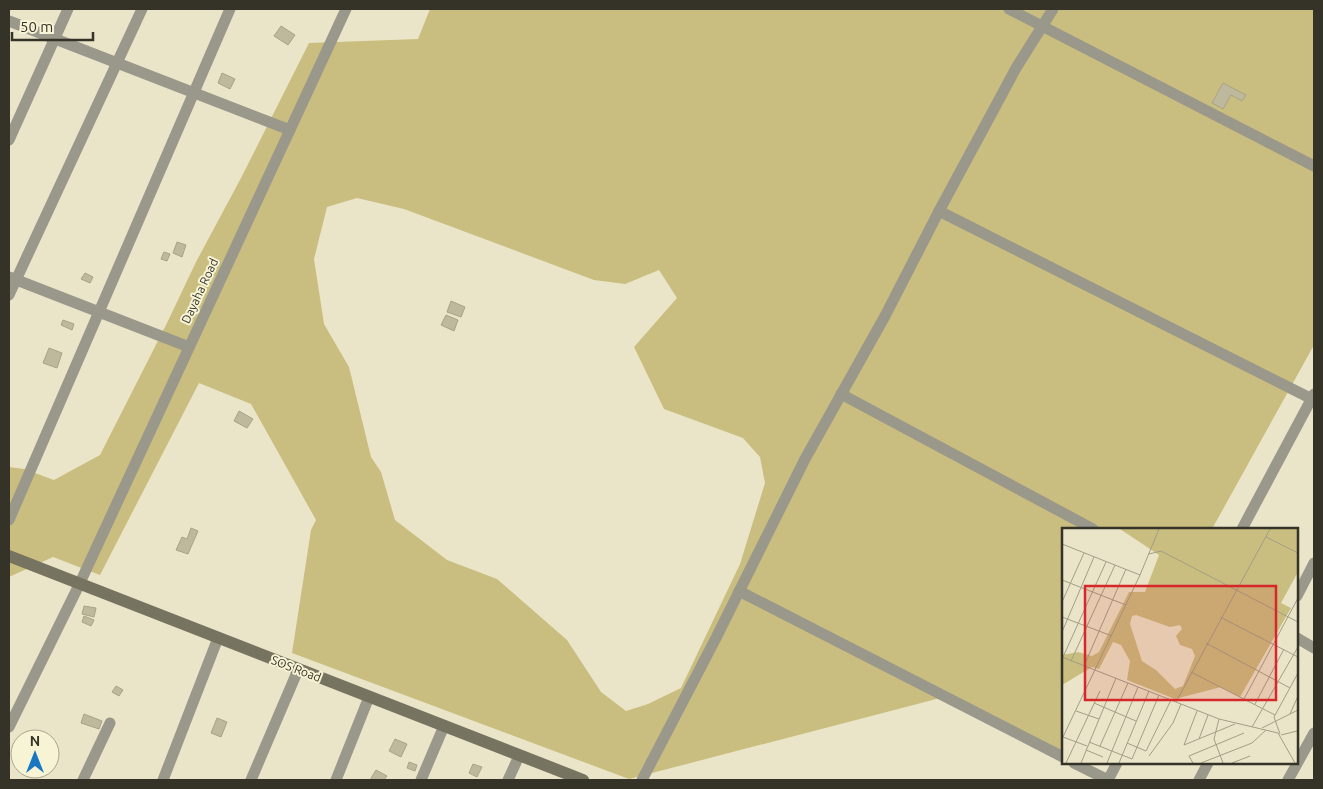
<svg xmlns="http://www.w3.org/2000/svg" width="1323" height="789" font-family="Ubuntu,sans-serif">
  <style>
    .green { fill: #c9be7f; fill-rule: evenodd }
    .building { fill: #beb99d; stroke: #a8a387 }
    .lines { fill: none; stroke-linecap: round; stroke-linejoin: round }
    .street { stroke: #99988b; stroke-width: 11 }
    .secondary { stroke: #767361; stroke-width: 12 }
    .labels { text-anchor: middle; stroke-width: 4; stroke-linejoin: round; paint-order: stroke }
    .street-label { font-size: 12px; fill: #353328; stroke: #f7f3d5 }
    .inset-road { fill: none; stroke: #a29e88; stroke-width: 1 }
    .view { fill: #d62828; fill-opacity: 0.15; stroke: #d62828; stroke-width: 2.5 }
    .inset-edge { fill: none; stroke: #353328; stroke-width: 2.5 }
  </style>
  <rect width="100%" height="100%" fill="#eae5c8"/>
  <path class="green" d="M430,9H1314V345L1212,529H1063V760L948,696L629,779L292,653L311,530L316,520L251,404L199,383L100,575L53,557L9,577V467L24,469L54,480L100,455L167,323L196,262L241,178L309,43L418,39ZM357,198L404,209L594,280L625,284L659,270L677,298L634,347L664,409L743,438L760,457L765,483L740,564L681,688L648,704L626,711L601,692L567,640L497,579L447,560L395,520L381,472L371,457L349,367L324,324L314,259L327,207Z"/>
  <g class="building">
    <path d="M281,26L295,35L288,45L274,36Z"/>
    <path d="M222,73L235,79L230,89L218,83Z"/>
    <path d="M1223,83L1246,95L1242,101L1231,95L1223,109L1212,103Z"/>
    <path d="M177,242L186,245L182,257L173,253Z"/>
    <path d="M164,252L170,254L167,261L161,259Z"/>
    <path d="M85,273L93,277L90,283L81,279Z"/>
    <path d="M451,301L465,307L461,317L447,312Z"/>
    <path d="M446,315L458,320L454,331L441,325Z"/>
    <path d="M63,320L74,324L72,330L61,325Z"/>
    <path d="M49,348L62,353L57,368L43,363Z"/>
    <path d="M239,411L253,419L247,428L234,421Z"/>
    <path d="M191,528L198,531L188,554L176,550L182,537L187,539Z"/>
    <path d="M84,606L96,608L94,617L82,614Z"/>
    <path d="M84,616L94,620L91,626L82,622Z"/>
    <path d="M116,686L123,690L119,696L112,692Z"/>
    <path d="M84,714L102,721L99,729L81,723Z"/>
    <path d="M217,718L227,722L221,737L211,733Z"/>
    <path d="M395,739L407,744L401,757L389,751Z"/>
    <path d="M409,762L417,765L415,771L407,768Z"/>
    <path d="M473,764L482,767L477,777L469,773Z"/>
    <path d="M376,770L387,776L384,780H370Z"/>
  </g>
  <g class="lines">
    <g class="street">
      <path d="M1009,9L1314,166"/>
      <path d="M9,21L290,130"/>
      <path d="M9,140L68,9"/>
      <path d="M939,211L1314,400"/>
      <path d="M9,277L189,347"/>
      <path d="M9,295L142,9"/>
      <path d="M841,394L1093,529"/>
      <path d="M9,520L230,9"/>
      <path d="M1242,529L1314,394"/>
      <path d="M739,591L1063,757"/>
      <path d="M1297,596L1314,563"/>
      <path d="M1297,638L1314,648"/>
      <path d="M9,727L79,585L346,9"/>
      <path d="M1074,763L1108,780"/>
      <path d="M83,780L110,723"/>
      <path d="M163,780L218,638"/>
      <path d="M251,780L298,670"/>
      <path d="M336,780L369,697"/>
      <path d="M421,780L444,726"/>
      <path d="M508,780L519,756"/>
      <path d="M642,780L716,638L805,459L885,316L939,211L1016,68L1053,9"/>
      <path d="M1108,780L1117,763"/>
      <path d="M1199,780L1208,763"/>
      <path d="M1288,780L1314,733"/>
    </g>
    <path class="secondary" d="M9,556L583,780"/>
  </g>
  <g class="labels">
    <g class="street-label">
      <text transform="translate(200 291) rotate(-65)" y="4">Dayaha Road</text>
      <text transform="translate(296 669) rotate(21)" y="4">SOS Road</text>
    </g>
  </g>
  <g transform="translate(1062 528)">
    <rect width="236" height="236" fill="#eae5c8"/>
    <path d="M58,1H236V44L219,75L229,80L178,169L159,159L113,171L65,152L68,133L59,117L51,114L37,141L30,139L0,157V127L16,124L30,128L37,124L67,64H83L97,27ZM74,87L108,99L118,97L120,101L114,108L118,117L130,121L133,128L121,158L113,161L94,142L80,133L68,96L70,88Z" fill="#c9be7f" fill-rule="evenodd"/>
    <path class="inset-road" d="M204,9L236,25M0,16L78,47L0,211M87,26L99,23L236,94M78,47L97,1M0,52L64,77M0,74L22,25M0,89L50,108M158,89L236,129M0,104L32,29M144,115L228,160M0,129L157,191L216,205L233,235M1,129L44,34M9,133L53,37M22,138L64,41M129,144L213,187M182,171L236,70M114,174L208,1M32,175L74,193M193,176L222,121M14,183L37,191M135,183L122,217L173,196M228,186L236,168M157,191L152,211L161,235M190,199L236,119M200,200L236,182M218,206L212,189L236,145M219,207L235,203M1,209L25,218M137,211L146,187M27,214L70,231L97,167M65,215L84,223L109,172M38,218L66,155M24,222L41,229M87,228L111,195L119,176M4,235L38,163M19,235L54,150M45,235L76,159M57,235L87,163M131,235L127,228L182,205M139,235L190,215L204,202M170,235L188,228"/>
    <path class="view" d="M23,58H214V172H23Z"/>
    <rect width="236" height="236" class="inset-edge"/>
  </g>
  <rect width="1323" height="789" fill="none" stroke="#353328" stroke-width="20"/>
  <g transform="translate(35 754)"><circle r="24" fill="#f7f3d5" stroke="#a9a690"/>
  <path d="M0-4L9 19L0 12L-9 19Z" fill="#1976c3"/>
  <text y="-8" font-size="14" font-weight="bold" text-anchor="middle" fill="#353328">N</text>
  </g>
  <path d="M12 32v8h81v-8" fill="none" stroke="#353328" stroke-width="2.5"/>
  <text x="20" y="32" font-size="15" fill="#353328" stroke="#f7f3d5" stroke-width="4" paint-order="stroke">50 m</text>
</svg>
